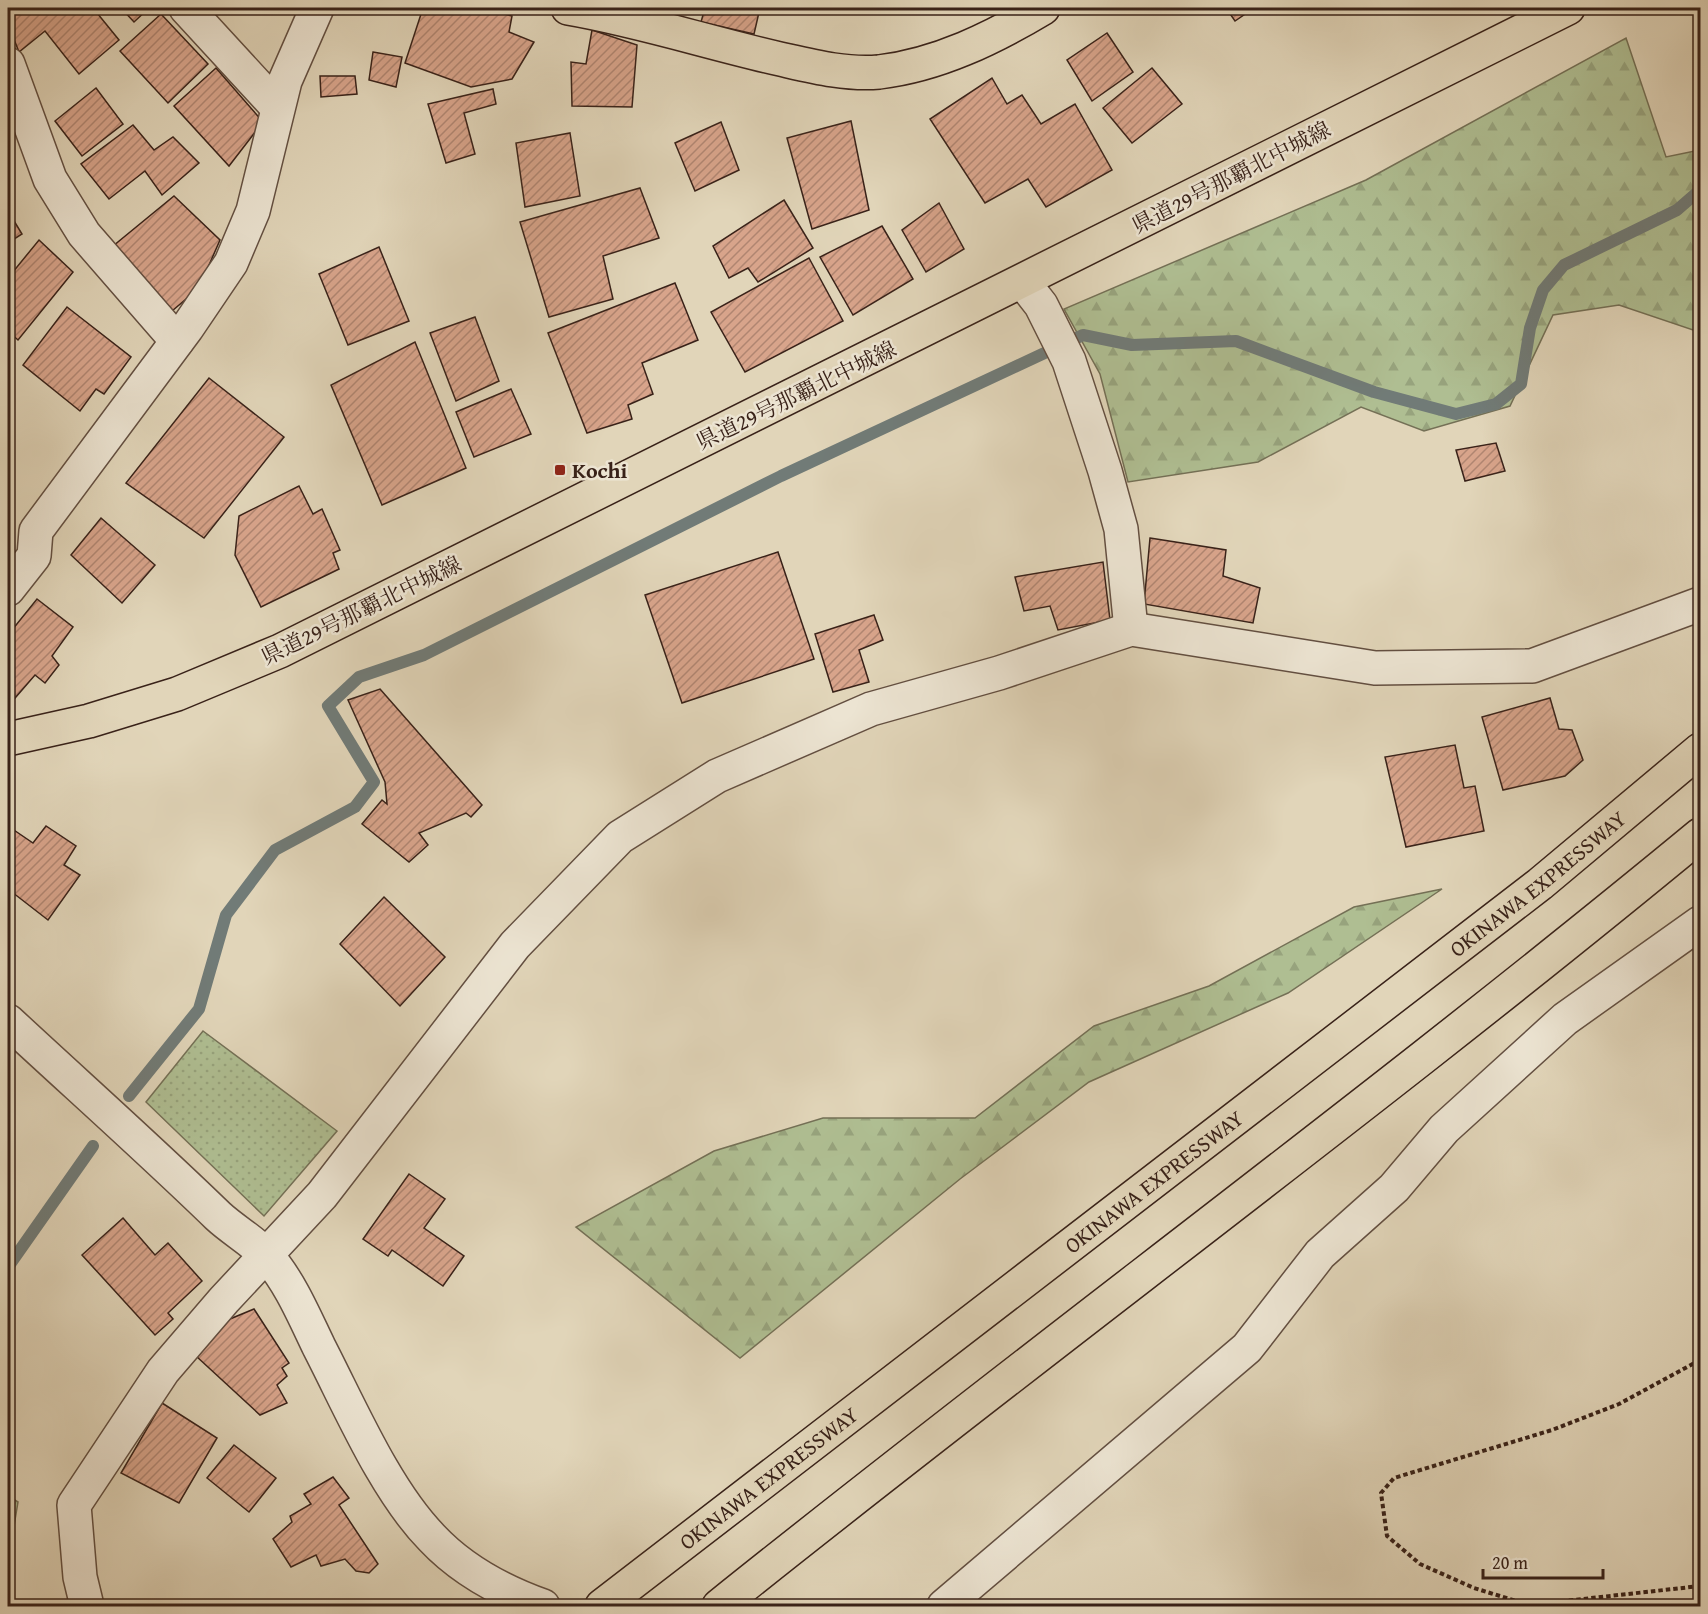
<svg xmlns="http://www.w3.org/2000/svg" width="1708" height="1614" font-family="'Gentium Book Plus','Noto Serif JP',serif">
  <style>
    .grass { fill: url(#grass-dots); stroke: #747056; stroke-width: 1.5 }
    .forest { fill: url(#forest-firs); stroke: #747056; stroke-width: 1.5 }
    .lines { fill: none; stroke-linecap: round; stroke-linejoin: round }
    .stream { stroke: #717b77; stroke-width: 12 }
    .building { fill: url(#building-hatch); stroke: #392219; stroke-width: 1.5 }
    .minor-casing { stroke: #634f41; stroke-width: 36 }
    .tertiary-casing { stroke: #634f41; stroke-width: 36 }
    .primary-casing { stroke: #392219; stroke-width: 36 }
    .motorway-casing { stroke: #392219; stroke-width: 36 }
    .path { stroke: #392219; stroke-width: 4; stroke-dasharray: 4.5 3; stroke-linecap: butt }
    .minor { stroke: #ece4d2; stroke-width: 33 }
    .tertiary { stroke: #ece4d2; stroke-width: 33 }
    .primary { stroke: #e1d5b9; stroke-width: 33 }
    .motorway { stroke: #e1d5b9; stroke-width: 33 }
    .poi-dot { fill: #8f2418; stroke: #ece4d2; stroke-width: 2 }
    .labels { text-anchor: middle; stroke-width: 5; stroke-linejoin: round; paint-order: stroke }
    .street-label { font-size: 22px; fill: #392219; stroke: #ece4d2 }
    .poi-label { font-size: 22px; font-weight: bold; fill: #392219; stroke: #ece4d2; text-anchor: start }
  </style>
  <defs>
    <pattern id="grass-dots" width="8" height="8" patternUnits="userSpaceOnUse" patternTransform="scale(1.5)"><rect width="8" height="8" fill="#afbe92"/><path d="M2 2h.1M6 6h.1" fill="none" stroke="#97a37d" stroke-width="1.8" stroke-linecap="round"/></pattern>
    <pattern id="forest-firs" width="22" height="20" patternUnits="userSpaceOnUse" patternTransform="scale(1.5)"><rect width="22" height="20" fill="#afbe92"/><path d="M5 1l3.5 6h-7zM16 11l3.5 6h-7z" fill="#97a37d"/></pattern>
    <pattern id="building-hatch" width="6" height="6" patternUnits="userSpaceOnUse" patternTransform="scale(1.5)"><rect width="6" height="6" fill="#d8a48b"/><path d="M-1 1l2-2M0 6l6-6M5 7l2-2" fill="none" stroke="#b08571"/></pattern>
  </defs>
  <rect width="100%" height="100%" fill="#e1d5b9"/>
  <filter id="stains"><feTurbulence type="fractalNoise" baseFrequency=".00333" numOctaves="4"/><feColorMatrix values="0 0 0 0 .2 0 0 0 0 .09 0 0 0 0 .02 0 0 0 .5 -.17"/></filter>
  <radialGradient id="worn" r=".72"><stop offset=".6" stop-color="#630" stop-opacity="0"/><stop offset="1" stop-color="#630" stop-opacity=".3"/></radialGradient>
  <g class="grass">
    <path d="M203,1031L337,1131L264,1216L146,1102Z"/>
    <path d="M8,1496L18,1502L12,1538L8,1539Z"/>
  </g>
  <g class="forest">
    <path d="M1626,38L1666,157L1700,150V326L1693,330L1619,305L1553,315L1510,406L1424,431L1361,407L1258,462L1128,482L1100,374L1064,309L1366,180Z"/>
    <path d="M1442,889L1288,993L1089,1082L960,1179L740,1358L576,1227L714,1151L823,1118H975L1094,1026L1209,986L1354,907Z"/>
  </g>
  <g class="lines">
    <g class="stream">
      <path d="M129,1096L199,1009L226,915L275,850L355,807L374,782L328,706L359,677L424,655L781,476L1083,335L1132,345L1236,341L1374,392L1456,414L1496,404L1521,384L1530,328L1543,290L1564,265L1677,210L1700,190"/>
      <path d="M8,1267L93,1146"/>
    </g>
  </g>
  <g class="building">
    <path d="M8,8H93L119,40L79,74L45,31L19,52L8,24Z"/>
    <path d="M121,8H149L134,22Z"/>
    <path d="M423,8H482L512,16L509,32L534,42L512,79L471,87L405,63Z"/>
    <path d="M705,8H760L754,34L701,22Z"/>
    <path d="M1226,8H1254L1235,21Z"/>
    <path d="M161,14L208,64L168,103L120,51Z"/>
    <path d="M592,30L637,45L632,107L572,106L571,62L586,64Z"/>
    <path d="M1107,33L1133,72L1092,101L1067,60Z"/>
    <path d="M373,52L402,57L396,87L369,80Z"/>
    <path d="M216,68L263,122L229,166L174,106Z"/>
    <path d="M1152,68L1182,104L1132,143L1103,108Z"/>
    <path d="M320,76H355L357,94L321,97Z"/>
    <path d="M992,78L1007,104L1022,95L1041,124L1075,104L1112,170L1046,207L1028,179L985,203L930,119Z"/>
    <path d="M96,88L123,124L82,156L55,121Z"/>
    <path d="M493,89L496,104L464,113L475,154L446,163L428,104Z"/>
    <path d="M851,121L869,210L812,229L787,138Z"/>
    <path d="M721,122L739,170L695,191L675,143Z"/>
    <path d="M133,125L154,150L173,137L199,163L162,195L145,171L109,199L81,164Z"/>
    <path d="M570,133L580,196L525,207L516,143Z"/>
    <path d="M640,188L659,238L603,256L613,299L549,317L520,222Z"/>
    <path d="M174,196L220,240L199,288L172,311L113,246Z"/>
    <path d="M784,200L813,248L758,282L748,268L729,278L713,246Z"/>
    <path d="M939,203L964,249L926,272L902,230Z"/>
    <path d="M8,211L22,234L8,243Z"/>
    <path d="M882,226L913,279L853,315L820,257Z"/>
    <path d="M39,240L73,272L18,340L8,331V278Z"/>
    <path d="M379,247L409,321L348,345L319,274Z"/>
    <path d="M809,258L843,321L745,372L711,312Z"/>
    <path d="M675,283L698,340L642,363L653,394L628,405L632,419L587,433L548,333Z"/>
    <path d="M67,307L131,357L104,394L96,389L80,411L23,365Z"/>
    <path d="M475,317L499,381L456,401L430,333Z"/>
    <path d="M415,342L466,468L382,505L331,385Z"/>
    <path d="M209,378L284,437L204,538L126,483Z"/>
    <path d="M511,389L531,434L474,457L456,412Z"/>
    <path d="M1496,443L1505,471L1465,481L1456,450Z"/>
    <path d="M299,486L313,514L322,509L340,550L333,553L339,569L261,607L235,555L239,516Z"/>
    <path d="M101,518L155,565L122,603L71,555Z"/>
    <path d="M1150,538L1226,550L1223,576L1260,588L1253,623L1144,604Z"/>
    <path d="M778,552L814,659L682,703L645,595Z"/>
    <path d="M1103,562L1110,620L1058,630L1050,606L1024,611L1015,577Z"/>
    <path d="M37,599L73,627L52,656L59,665L45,683L35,675L15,698L8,690V635Z"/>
    <path d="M874,615L883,640L859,650L869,682L833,692L815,634Z"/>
    <path d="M380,689L482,805L471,817L466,813L419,833L428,845L409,862L362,824L382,800L387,804L385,782L348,700Z"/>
    <path d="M1550,698L1559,729L1572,730L1583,760L1565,776L1503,790L1482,717Z"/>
    <path d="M1455,745L1464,788L1475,786L1484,831L1406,847L1385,757Z"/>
    <path d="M8,826L33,843L46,826L76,846L64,865L80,875L48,920L8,889Z"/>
    <path d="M384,897L445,957L400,1006L340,944Z"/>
    <path d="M409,1174L445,1199L424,1228L464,1256L443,1286L392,1250L388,1256L363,1239Z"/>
    <path d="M123,1218L155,1255L168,1243L202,1281L168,1313L173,1319L155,1335L82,1255Z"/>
    <path d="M254,1309L289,1363L282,1368L287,1376L277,1385L287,1403L260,1415L196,1356L230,1319Z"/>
    <path d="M162,1403L217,1438L179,1503L121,1473Z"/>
    <path d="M234,1445L276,1478L249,1512L207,1478Z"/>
    <path d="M333,1477L349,1498L339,1505L378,1564L369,1573L356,1571L345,1559L321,1566L316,1555L291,1567L273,1539L292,1522L290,1516L311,1504L304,1494Z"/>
  </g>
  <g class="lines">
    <defs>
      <g id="minor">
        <path d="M186,8L277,107"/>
        <path d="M8,64L50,179L84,234L177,341"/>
        <path d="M1023,282L1041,305L1069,361L1105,471L1121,529L1131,629"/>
        <path d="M8,589L34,556L36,531L187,328L231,263L253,211L285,81L317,8"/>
        <path d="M87,1606L80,1577L74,1505L163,1371L224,1300L322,1195L515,945L620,837L717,776L871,709L999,673L1131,629L1375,668L1532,666L1700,604"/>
        <path d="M944,1606L1247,1348L1320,1254L1394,1188L1444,1129L1565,1019L1700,923"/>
      </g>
      <path id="tertiary" d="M8,1021C78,1086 149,1149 218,1216C233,1230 253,1241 267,1256C290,1282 304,1316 319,1347C350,1407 385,1490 432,1538C463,1571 501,1591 543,1606"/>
      <g id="primary">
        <path d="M568,8C639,20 709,43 780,59C811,66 846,75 879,72C938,65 993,38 1043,8"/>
        <path d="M8,739L89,721L177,694L280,651L1568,8"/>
      </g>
      <g id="motorway">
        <path id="s1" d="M602,1606L1540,884L1700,750"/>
        <path d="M719,1606C1043,1346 1379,1100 1700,835"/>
      </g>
    </defs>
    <use href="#minor" class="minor-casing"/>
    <use href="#tertiary" class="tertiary-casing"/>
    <use href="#primary" class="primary-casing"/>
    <use href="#motorway" class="motorway-casing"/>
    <path class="path" d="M1700,1360L1619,1404L1552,1430L1394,1478L1381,1493L1387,1536L1420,1564L1474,1588L1529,1605L1700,1586"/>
    <use href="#minor" class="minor"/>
    <use href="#tertiary" class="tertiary"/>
    <use href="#primary" class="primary"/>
    <use href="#motorway" class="motorway"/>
  </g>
  <rect class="poi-dot" x="554" y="464" width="12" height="12" rx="3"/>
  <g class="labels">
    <g class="street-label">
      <text transform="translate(1231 177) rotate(-27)" y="8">県道29号那覇北中城線</text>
      <text transform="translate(796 395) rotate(-26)" y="8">県道29号那覇北中城線</text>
      <text transform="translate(361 610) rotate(-26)" y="8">県道29号那覇北中城線</text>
      <text dy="8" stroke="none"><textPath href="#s1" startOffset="1182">OKINAWA EXPRESSWAY</textPath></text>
      <text dy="8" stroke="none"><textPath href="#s1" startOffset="696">OKINAWA EXPRESSWAY</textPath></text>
      <text dy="8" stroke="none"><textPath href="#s1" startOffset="210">OKINAWA EXPRESSWAY</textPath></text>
    </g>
    <g class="poi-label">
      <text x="572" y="478">Kochi</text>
    </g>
  </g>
  <rect width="1708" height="1614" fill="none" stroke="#e1d5b9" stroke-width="30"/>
  <rect x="9" y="9" width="1690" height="1596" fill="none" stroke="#392219" stroke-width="3"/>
  <rect x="15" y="15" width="1678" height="1584" fill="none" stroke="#392219" stroke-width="1.5"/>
  <path d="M1483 1569v9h120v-9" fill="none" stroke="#392219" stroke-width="3"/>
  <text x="1492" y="1569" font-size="18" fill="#392219" stroke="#ece4d2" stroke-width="4.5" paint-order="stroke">20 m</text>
  <rect width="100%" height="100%" filter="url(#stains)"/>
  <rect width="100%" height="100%" fill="url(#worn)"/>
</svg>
